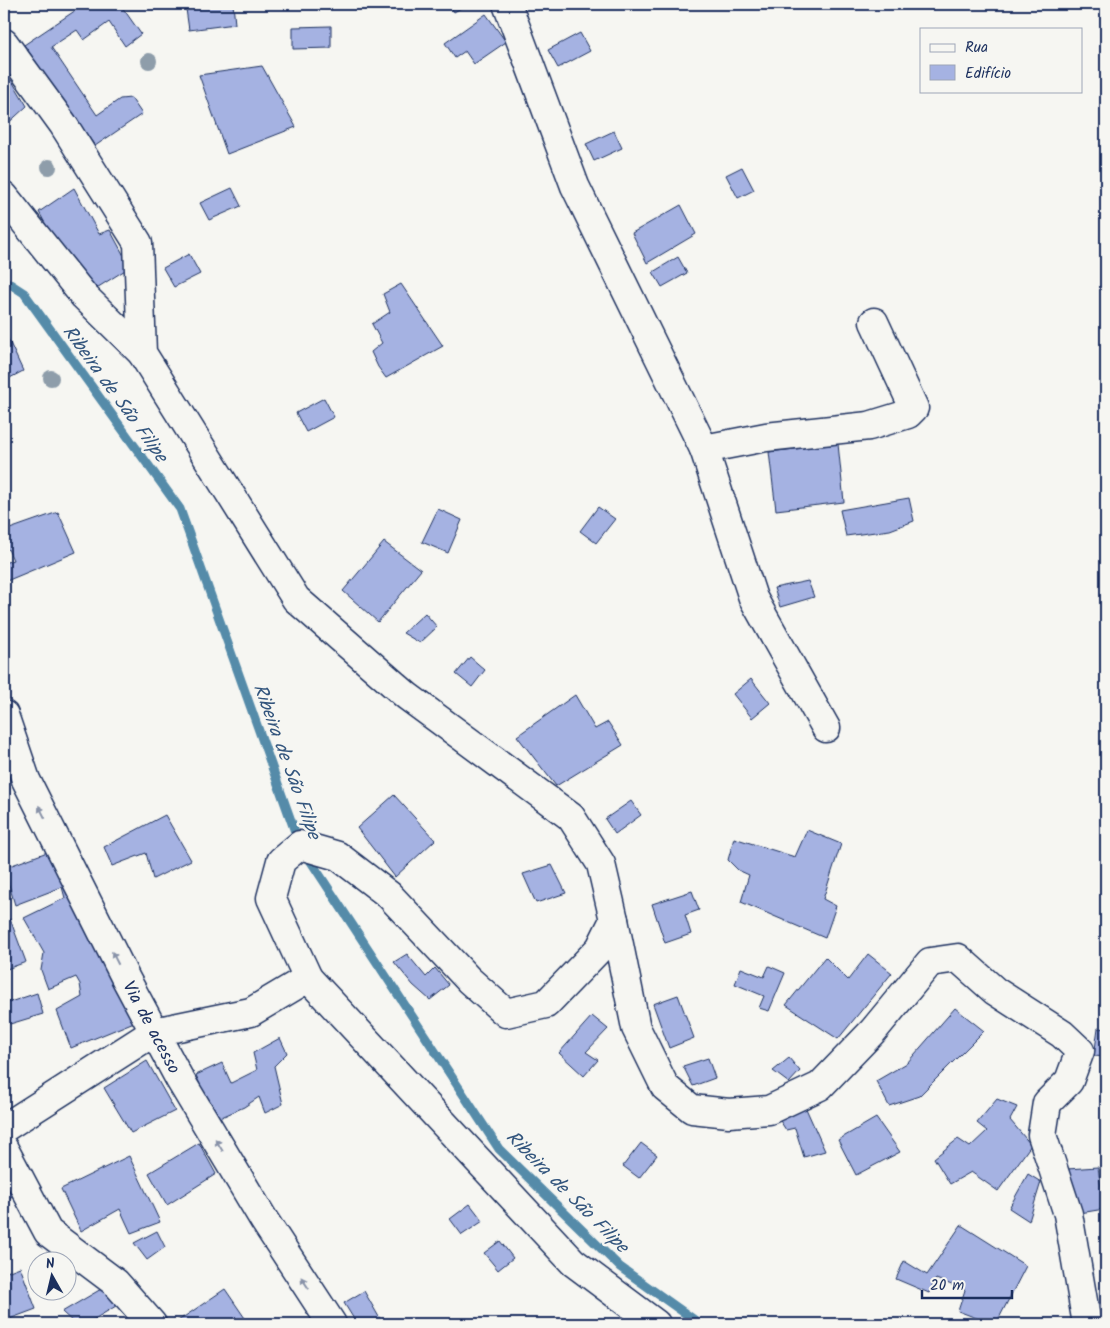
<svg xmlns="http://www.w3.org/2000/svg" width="1110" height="1328" font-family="Kalam,sans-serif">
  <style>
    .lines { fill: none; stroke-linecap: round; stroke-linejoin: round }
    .stream { stroke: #558ba9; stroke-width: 9 }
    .building { fill: #a5b2e2; stroke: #1b2f5e }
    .minor-casing { stroke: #1b2f5e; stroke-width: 31 }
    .minor { stroke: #f6f6f2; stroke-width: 28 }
    .tree { fill: #8e9daa }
    .oneway { fill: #8892a8 }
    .labels { text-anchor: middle; stroke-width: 5; stroke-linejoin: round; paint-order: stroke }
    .street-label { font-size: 18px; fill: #1b2f5e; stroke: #f6f6f2 }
    .water-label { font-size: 19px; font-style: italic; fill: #33557d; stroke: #f6f6f2 }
  </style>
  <rect width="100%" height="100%" fill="#f6f6f2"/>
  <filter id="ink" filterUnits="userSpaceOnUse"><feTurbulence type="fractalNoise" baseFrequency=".02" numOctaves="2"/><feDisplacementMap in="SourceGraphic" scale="10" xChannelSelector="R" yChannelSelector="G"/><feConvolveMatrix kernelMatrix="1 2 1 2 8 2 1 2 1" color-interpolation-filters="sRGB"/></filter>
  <g filter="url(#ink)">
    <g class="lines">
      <g class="stream">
        <path d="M4,280L24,293L180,509L299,843"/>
        <path d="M306,854L499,1149L620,1267L700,1324"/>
      </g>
    </g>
    <g class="building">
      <path d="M85,4H120L141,34L125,46L109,22L84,40L77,30L51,47L97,115L120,99L131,98L142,114L95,146L24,45Z"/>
      <path d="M223,4H233L235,24L189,30L186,9Z"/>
      <path d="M449,4H468L454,12Z"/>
      <path d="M486,14L506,42L474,64L465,51L455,58L445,43Z"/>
      <path d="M331,26V48L293,49V27Z"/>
      <path d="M580,33L590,51L558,68L548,50Z"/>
      <path d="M262,66L296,127L227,154L199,75Z"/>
      <path d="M4,72L12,81L27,106L4,127Z"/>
      <path d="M614,131L622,148L594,161L586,144Z"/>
      <path d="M742,167L754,190L738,198L726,175Z"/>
      <path d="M74,188L99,234L110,230L130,267L84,296L39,212Z"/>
      <path d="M232,188L241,206L209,220L200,203Z"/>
      <path d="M681,205L696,234L647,263L632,233Z"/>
      <path d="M189,254L200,274L174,287L163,268Z"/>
      <path d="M678,257L687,273L662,287L653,272Z"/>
      <path d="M401,284L443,346L386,378L378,367L371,352L382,343L372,324L390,312L383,294Z"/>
      <path d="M4,330L23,371L4,381Z"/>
      <path d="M324,398L334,417L306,432L296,413Z"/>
      <path d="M838,444L844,502L776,510L769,452Z"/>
      <path d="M909,498L914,521L890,530L846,536L840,510Z"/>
      <path d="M598,507L615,519L596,543L580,531Z"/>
      <path d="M438,509L462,520L448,553L422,542Z"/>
      <path d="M58,512L76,552L4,582V563L13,560L8,549L4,551V531Z"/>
      <path d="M384,542L421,570L378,622L343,591Z"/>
      <path d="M808,581L814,597L780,607L774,588Z"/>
      <path d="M425,613L437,627L420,643L403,633Z"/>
      <path d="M470,657L485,670L472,687L456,674Z"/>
      <path d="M751,679L770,703L752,718L733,694Z"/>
      <path d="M575,695L595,729L608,722L623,745L556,786L517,736Z"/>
      <path d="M394,795L435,840L395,877L357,828Z"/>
      <path d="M631,801L641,815L615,834L605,819Z"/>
      <path d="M165,815L191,860L153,879L146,853L112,866L104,847Z"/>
      <path d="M807,830L841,844L823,899L836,906L825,938L741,902L749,875L738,870L728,860L734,838L795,857Z"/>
      <path d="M50,851L77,904L134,1022L71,1048L57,1011L82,997L80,984L76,977L48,989L41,970L44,953L24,918L65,898L62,887L15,905L4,868Z"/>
      <path d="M552,865L566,893L536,903L523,874Z"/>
      <path d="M692,891L699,910L685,915L691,934L665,943L652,904Z"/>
      <path d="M10,919L26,962L4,970V921Z"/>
      <path d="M407,954L426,977L435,968L449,985L430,1000L413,985L394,962Z"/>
      <path d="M868,954L892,973L838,1039L786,1005L825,957L848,980Z"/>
      <path d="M769,966L785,973L769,1011L759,1008L764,996L735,984L741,968L764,977Z"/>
      <path d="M37,993L43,1014L10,1024L4,1004Z"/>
      <path d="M678,995L694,1038L669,1048L653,1004Z"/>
      <path d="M955,1008L984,1031L919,1096L889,1106L876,1081L907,1063Z"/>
      <path d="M592,1016L608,1029L586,1052L598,1060L584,1076L559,1053Z"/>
      <path d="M1098,1028L1106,1029V1057L1094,1056Z"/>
      <path d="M280,1038L287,1053L274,1066L283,1104L265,1113L259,1097L244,1107L215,1120L196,1075L222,1063L231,1083L257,1070L253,1053Z"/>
      <path d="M708,1058L715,1078L693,1086L683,1066Z"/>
      <path d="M789,1058L800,1071L789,1083L773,1071Z"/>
      <path d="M147,1061L175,1111L131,1133L104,1088Z"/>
      <path d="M997,1099L1017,1107L1010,1120L1031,1145L998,1191L971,1172L950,1184L934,1158L958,1139L970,1147L987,1131L977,1123Z"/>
      <path d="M804,1104L825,1151L804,1157L795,1128L786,1130L777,1116Z"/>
      <path d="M876,1118L900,1152L856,1175L838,1140Z"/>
      <path d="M199,1143L216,1174L167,1205L149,1173Z"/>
      <path d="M641,1143L657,1155L639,1178L623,1166Z"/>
      <path d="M129,1156L160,1222L131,1233L120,1209L81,1231L61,1189Z"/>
      <path d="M1098,1167L1104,1209L1080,1213L1067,1169Z"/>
      <path d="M1028,1174L1041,1182L1029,1221L1009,1208Z"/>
      <path d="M4,1176L13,1196L4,1200Z"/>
      <path d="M470,1204L483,1221L462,1235L450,1219Z"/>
      <path d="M961,1225L1026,1266L996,1324H992L958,1311L965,1290L936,1279L929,1293L896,1279L904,1261L927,1275Z"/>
      <path d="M157,1231L165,1247L147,1260L134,1243Z"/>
      <path d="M500,1241L513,1258L498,1270L484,1253Z"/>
      <path d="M20,1267L36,1309L4,1321V1273Z"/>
      <path d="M108,1285L121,1303L86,1324H75L62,1312Z"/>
      <path d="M225,1289L249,1324H176L175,1323Z"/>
      <path d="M364,1291L383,1324H357L344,1303Z"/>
    </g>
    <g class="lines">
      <defs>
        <g id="minor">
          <path d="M507,4L575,186L704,449L753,598L826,728"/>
          <path d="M4,43L63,124L138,243L142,353L296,599L407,696L571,817L601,864L614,920L600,948L546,1004L506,1013L469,980L389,895L338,856L300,845L281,861L271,898L308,978L251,1012L154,1032L4,1128"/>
          <path d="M4,196L84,296L142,353"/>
          <path d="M704,449L766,437L869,426L908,414L914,408L874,322"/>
          <path id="s1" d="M4,715L26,780L126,979L179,1078L264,1220L332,1324"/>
          <path d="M614,920L636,1028L665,1087L692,1109L729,1113L769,1110L820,1086L873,1031L930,962L958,958L995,991L1062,1034L1080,1051L1069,1081L1047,1103L1042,1135L1068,1214L1087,1324"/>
          <path d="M308,978L573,1262L656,1324"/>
          <path d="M4,1149L48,1232L116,1283L152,1324"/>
        </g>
      </defs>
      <use href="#minor" class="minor-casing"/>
      <use href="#minor" class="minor"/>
    </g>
    <g class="tree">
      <circle cx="149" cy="61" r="8"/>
      <circle cx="49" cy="167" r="8"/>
      <circle cx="51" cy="378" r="8"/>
    </g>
    <defs><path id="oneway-solid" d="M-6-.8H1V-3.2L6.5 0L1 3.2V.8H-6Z" transform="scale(1.25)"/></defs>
    <g class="oneway">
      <use href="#oneway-solid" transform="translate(42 812) rotate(-117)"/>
      <use href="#oneway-solid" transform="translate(115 958) rotate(-117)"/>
      <use href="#oneway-solid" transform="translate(219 1145) rotate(-121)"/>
      <use href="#oneway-solid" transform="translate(305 1283) rotate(-123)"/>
    </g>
  </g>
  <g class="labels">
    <g class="street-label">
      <text dy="6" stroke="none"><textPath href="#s1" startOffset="346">Via de acesso</textPath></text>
    </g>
    <g class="water-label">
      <text transform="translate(116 393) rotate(54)" y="7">Ribeira de São Filipe</text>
      <text transform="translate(288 761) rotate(70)" y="7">Ribeira de São Filipe</text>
      <text transform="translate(568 1191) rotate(45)" y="7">Ribeira de São Filipe</text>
    </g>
  </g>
  <rect width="1110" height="1328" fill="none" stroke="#f6f6f2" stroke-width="20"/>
  <rect x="10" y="10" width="1090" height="1308" fill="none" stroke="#1b2f5e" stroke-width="2" filter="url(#ink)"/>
  <rect x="920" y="28" width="162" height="65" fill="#f6f6f2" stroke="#9ea6b7"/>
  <rect x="930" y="44" width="25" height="8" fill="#f6f6f2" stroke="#9ea6b7"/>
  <text x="965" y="52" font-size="15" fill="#1b2f5e">Rua</text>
  <rect x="930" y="65" width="25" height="15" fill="#a5b2e2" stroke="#9ea6b7"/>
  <text x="965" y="78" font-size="15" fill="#1b2f5e">Edifício</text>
  <g transform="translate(52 1276) rotate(352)"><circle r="24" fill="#f6f6f2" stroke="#9ea6b7"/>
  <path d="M0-4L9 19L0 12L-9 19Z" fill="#1b2f5e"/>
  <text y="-8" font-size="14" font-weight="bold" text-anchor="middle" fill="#1b2f5e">N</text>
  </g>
  <path d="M922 1290v8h90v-8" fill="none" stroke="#1b2f5e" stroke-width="2.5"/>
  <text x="930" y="1290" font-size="15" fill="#1b2f5e" stroke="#f6f6f2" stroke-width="4" paint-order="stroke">20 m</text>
</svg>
